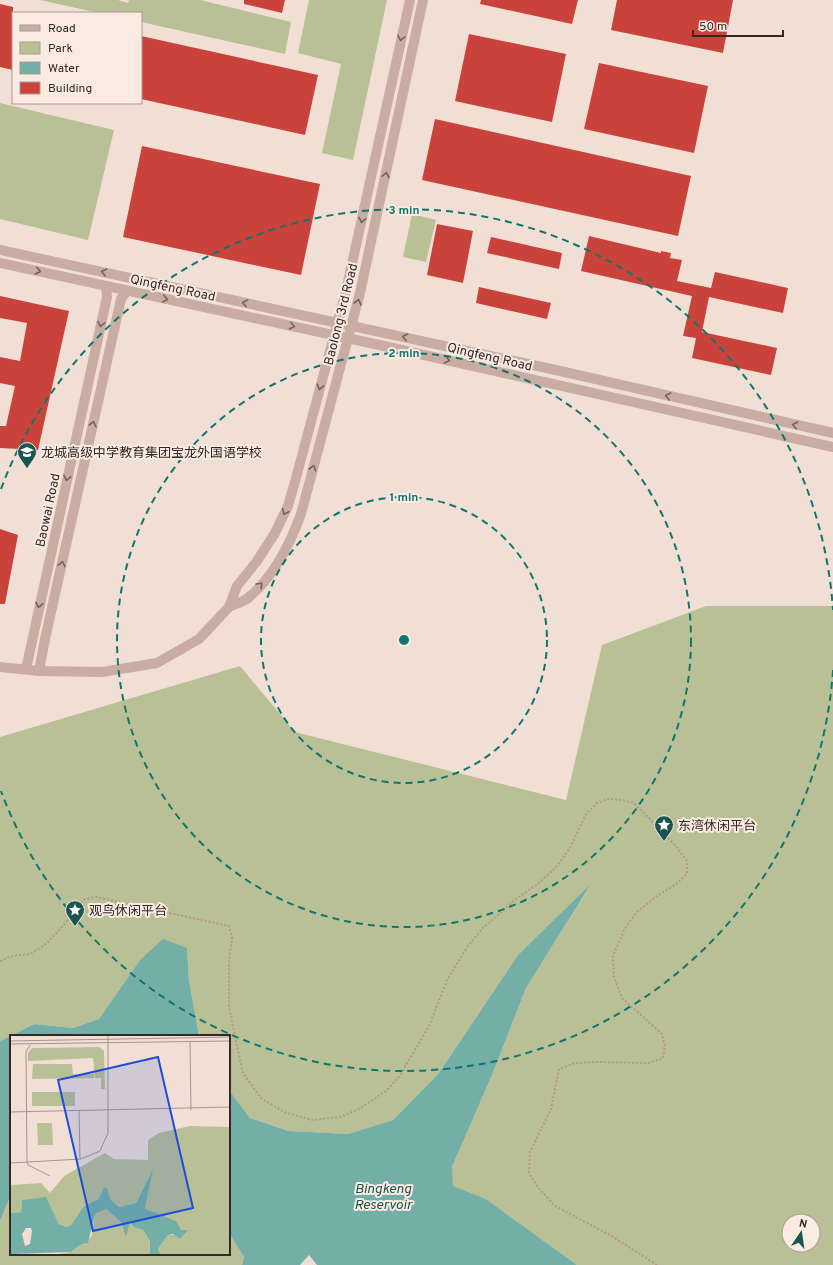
<svg xmlns="http://www.w3.org/2000/svg" width="833" height="1265" font-family="Overpass,'Noto Sans SC',sans-serif">
  <style>
    .green { fill: #bac096; fill-rule: evenodd }
    .water { fill: #74afa7 }
    .building { fill: #ca433b }
    .lines { fill: none; stroke-linecap: round; stroke-linejoin: round }
    .path { stroke: #b5968c; stroke-width: 2; stroke-dasharray: 2 2; stroke-linecap: butt }
    .minor { stroke: #c9ada2; stroke-width: 10 }
    .tertiary { stroke: #c9ada2; stroke-width: 10 }
    .oneway { stroke: #77635d }
    .ring { fill: none; stroke: #0f766e; stroke-width: 2; stroke-dasharray: 7 5 }
    .labels { text-anchor: middle; stroke-width: 4; stroke-linejoin: round; paint-order: stroke }
    .street-label { font-size: 13px; fill: #342725; stroke: #f9eae2 }
    .poi-label { font-size: 13px; fill: #342725; stroke: #f9eae2; text-anchor: start }
    .water-label { font-size: 14px; font-style: italic; fill: #19564f; stroke: #f9eae2 }
    .inset-road { fill: none; stroke: #a5958f; stroke-width: 1 }
    .view { fill: #1d4ed8; fill-opacity: 0.15; stroke: #1d4ed8; stroke-width: 2 }
    .inset-edge { fill: none; stroke: #342725; stroke-width: 2 }
    .centre { fill: #0f766e; stroke: #f9eae2; stroke-width: 2 }
    .ring-label { font-size: 12px; text-anchor: middle; font-weight: bold; fill: #0f766e; stroke: #f9eae2; stroke-width: 4; stroke-linejoin: round; paint-order: stroke }
  </style>
  <rect width="100%" height="100%" fill="#f1dfd6"/>
  <g class="green">
    <path d="M40,0H118L128,3L129,0H200L291,22L285,54L141,22V13H99Z"/>
    <path d="M309,0H387L353,160L322,153L341,64L298,53Z"/>
    <path d="M0,103L114,130L88,240L0,219Z"/>
    <path d="M412,214L436,220L426,262L403,257Z"/>
    <path d="M706,606H833V1265H577L486,1199L452,1186V1167L492,1075L526,988L590,886L518,955L438,1074L393,1120L348,1134L289,1131L250,1118L229,1090V1036H199L189,980L187,948L140,960L99,1019L73,1028L34,1024L0,1041V737L240,666L295,732L566,800L602,645ZM789,1221H813V1245H789Z"/>
    <path d="M11,1195V1254H229V1233L244,1257L242,1265H0V1221Z"/>
  </g>
  <g class="water">
    <path d="M591,884L526,988L492,1075L452,1167L453,1186L486,1199L577,1265H317L309,1255L300,1265H242L244,1257L229,1233V1090L250,1118L289,1131L348,1134L393,1120L438,1074L518,955Z"/>
    <path d="M163,939L187,948L189,980L199,1036H11V1195L0,1221V1041L34,1024L73,1028L99,1019L140,960Z"/>
  </g>
  <g class="building">
    <path d="M244,0H285L282,13L244,4Z"/>
    <path d="M481,0H578L572,24L480,4Z"/>
    <path d="M617,0H733L723,53L611,30Z"/>
    <path d="M0,4L13,7V70L0,67Z"/>
    <path d="M469,34L566,54L552,122L455,101Z"/>
    <path d="M141,36L318,75L305,135L141,99Z"/>
    <path d="M599,63L708,86L694,153L584,129Z"/>
    <path d="M435,119L691,176L678,236L422,180Z"/>
    <path d="M142,146L320,184L301,275L123,237Z"/>
    <path d="M437,224L473,231L463,283L427,275Z"/>
    <path d="M589,236L661,253V251L671,253L670,258L682,260L677,281L711,288L715,272L788,288L783,313L709,297L702,332L777,348L771,375L692,358L696,338L683,336L692,296L581,271Z"/>
    <path d="M491,237L562,253L559,269L487,253Z"/>
    <path d="M479,287L551,303L547,319L476,303Z"/>
    <path d="M0,296L69,311L38,450L0,448V426H6L15,386L0,383V357L20,361L27,323L0,318Z"/>
    <path d="M0,529L18,535L5,604H0Z"/>
  </g>
  <g class="lines">
    <path class="path" d="M0,961L12,956L29,954L35,951L47,943L63,926L76,908L85,899L96,897L229,926L232,938L229,961V1006L235,1037L243,1073L261,1098L284,1112L312,1120L340,1117L359,1109L386,1091L399,1077L429,1026L447,980L468,946L483,928L517,898L538,884L557,866L570,848L586,814L597,803L608,799L622,800L634,803L676,846L687,861V874L675,885L657,896L637,912L625,928L613,956L614,978L622,998L662,1034L665,1046L663,1058L649,1063L596,1062L575,1063L559,1069L551,1109L530,1152L529,1173L537,1186L555,1206L610,1235L657,1265"/>
    <g class="minor">
      <path d="M26,669L107,297L106,286"/>
      <path d="M39,671L45,639L121,299L127,291"/>
    </g>
    <g class="tertiary">
      <path d="M0,250L547,368L833,433"/>
      <path d="M0,263L384,346L833,447"/>
      <path d="M229,607C235,604 243,602 248,598C274,577 290,544 301,514L360,293L423,0"/>
      <path d="M0,667L39,671L102,672L157,663L199,639L229,607L237,586L257,561L275,533L288,506L296,478L346,291L410,0"/>
    </g>
  </g>
  <defs><path id="oneway-chevron" d="M-2-3.5L2.5 0L-2 3.5" fill="none" stroke-width="1.6" stroke-linecap="round" stroke-linejoin="round"/></defs>
  <g class="oneway">
    <use href="#oneway-chevron" transform="translate(401 38) rotate(102)"/>
    <use href="#oneway-chevron" transform="translate(386 175) rotate(-78)"/>
    <use href="#oneway-chevron" transform="translate(362 220) rotate(102)"/>
    <use href="#oneway-chevron" transform="translate(38 271) rotate(12)"/>
    <use href="#oneway-chevron" transform="translate(104 272) rotate(-168)"/>
    <use href="#oneway-chevron" transform="translate(165 299) rotate(12)"/>
    <use href="#oneway-chevron" transform="translate(358 302) rotate(-75)"/>
    <use href="#oneway-chevron" transform="translate(245 303) rotate(-168)"/>
    <use href="#oneway-chevron" transform="translate(101 324) rotate(102)"/>
    <use href="#oneway-chevron" transform="translate(292 326) rotate(12)"/>
    <use href="#oneway-chevron" transform="translate(405 337) rotate(-168)"/>
    <use href="#oneway-chevron" transform="translate(447 360) rotate(13)"/>
    <use href="#oneway-chevron" transform="translate(320 387) rotate(105)"/>
    <use href="#oneway-chevron" transform="translate(668 396) rotate(-167)"/>
    <use href="#oneway-chevron" transform="translate(93 424) rotate(-77)"/>
    <use href="#oneway-chevron" transform="translate(795 425) rotate(-167)"/>
    <use href="#oneway-chevron" transform="translate(313 468) rotate(-75)"/>
    <use href="#oneway-chevron" transform="translate(67 478) rotate(102)"/>
    <use href="#oneway-chevron" transform="translate(285 512) rotate(114)"/>
    <use href="#oneway-chevron" transform="translate(62 564) rotate(-77)"/>
    <use href="#oneway-chevron" transform="translate(260 585) rotate(-46)"/>
    <use href="#oneway-chevron" transform="translate(39 605) rotate(102)"/>
  </g>
  <g class="ring">
    <circle cx="404" cy="640" r="143"/>
    <circle cx="404" cy="640" r="287"/>
    <path d="M833 670A430 430 0 0 1 1 791M1 489A430 430 0 0 1 833 610"/>
  </g>
  <defs>
    <symbol id="school-pin" viewBox="-11 -11 22 30"><path d="M0 17L-7.5 6A9.5 9.5 0 1 1 7.5 6Z" fill="#19564f" stroke="#f9eae2"/><path d="M0-5L7-2L0 1L-7-2ZM-4 1L0 2.5L4 1V4Q0 6-4 4Z" fill="#fff"/></symbol>
    <symbol id="sight-pin" viewBox="-11 -11 22 30"><path d="M0 17L-7.5 6A9.5 9.5 0 1 1 7.5 6Z" fill="#19564f" stroke="#f9eae2"/><path d="M0-6L1.8-2.2L6-1.7L2.9 1.2L3.7 5.4L0 3.3L-3.7 5.4L-2.9 1.2L-6-1.7L-1.8-2.2Z" fill="#fff"/></symbol>
  </defs>
  <g fill-rule="evenodd">
    <use href="#school-pin" x="16" y="441" width="22" height="30"/>
    <use href="#sight-pin" x="653" y="814" width="22" height="30"/>
    <use href="#sight-pin" x="64" y="899" width="22" height="30"/>
  </g>
  <g class="labels">
    <g class="street-label">
      <text transform="translate(173 287) rotate(12)" y="5">Qingfeng Road</text>
      <text transform="translate(340 314) rotate(-76)" y="5">Baolong 3rd Road</text>
      <text transform="translate(490 356) rotate(13)" y="5">Qingfeng Road</text>
      <text transform="translate(47 510) rotate(-78)" y="5">Baowai Road</text>
    </g>
    <g class="poi-label">
      <text x="41" y="457">龙城高级中学教育集团宝龙外国语学校</text>
      <text x="678" y="830">东湾休闲平台</text>
      <text x="89" y="915">观鸟休闲平台</text>
    </g>
    <g class="water-label">
      <text x="383" y="1193">Bingkeng<tspan x="383" dy="16">Reservoir</tspan></text>
    </g>
  </g>
  <g transform="translate(10 1035)">
    <rect width="220" height="220" fill="#f1dfd6"/>
    <path d="M89,12L94,16L95,54H91V43H85L83,23L18,26V18L22,13ZM23,29H62L63,41L64,39H84V43L22,44ZM22,57H65V71H22ZM27,88H42L43,110H28ZM180,91L220,92V219H150L148,214L158,200H165L177,196H173L135,174L142,136L126,168L109,172L101,165L97,153L92,156L88,164L73,172L61,190L56,192L49,189L36,163L12,165L11,177L0,178V150L31,148L40,158L54,141L95,118L104,124L138,125V105L149,98ZM96,174L112,188L117,200L120,186L124,192L133,195L140,206V219H49L61,217L70,210L76,209L82,200L85,179Z" fill="#bac096"/>
    <path d="M143,134L135,174L166,186L171,195H178L170,204L163,199L158,200L148,214L150,219H140V206L133,195L124,192L120,187L117,200H115L112,188L96,174L85,179L78,208L70,210L61,217L1,219L0,178L11,177L12,165L36,162L49,189L56,192L61,190L73,172L88,164L94,153H97L101,165L109,172L126,168ZM16,193H21L22,196L20,209L15,211L12,199Z" fill="#74afa7" fill-rule="evenodd"/>
    <path class="inset-road" d="M0,6L220,2M180,7L181,75M0,9L220,6M69,76L70,124M0,77L220,72M17,126L16,17L20,10M17,126L18,130L40,141M0,128L71,124L90,116L98,98V1"/>
    <path class="view" d="M148,22L183,173L83,196L48,45Z"/>
    <rect width="220" height="220" class="inset-edge"/>
  </g>
  <circle cx="404" cy="640" r="6" class="centre"/>
  <g class="ring-label">
    <text x="404" y="214">3 min</text>
    <text x="404" y="357">2 min</text>
    <text x="404" y="501">1 min</text>
  </g>
  <rect x="12" y="12" width="130" height="92" fill="#f9eae2" stroke="#aa9c96"/>
  <rect x="20" y="25" width="20" height="6" fill="#c9ada2" stroke="#aa9c96"/>
  <text x="48" y="32" font-size="12" fill="#342725">Road</text>
  <rect x="20" y="42" width="20" height="12" fill="#bac096" stroke="#aa9c96"/>
  <text x="48" y="52" font-size="12" fill="#342725">Park</text>
  <rect x="20" y="62" width="20" height="12" fill="#74afa7" stroke="#aa9c96"/>
  <text x="48" y="72" font-size="12" fill="#342725">Water</text>
  <rect x="20" y="82" width="20" height="12" fill="#ca433b" stroke="#aa9c96"/>
  <text x="48" y="92" font-size="12" fill="#342725">Building</text>
  <g transform="translate(801 1233) rotate(13)"><circle r="19" fill="#f9eae2" stroke="#aa9c96"/>
  <path d="M0-3L7 15L0 10L-7 15Z" fill="#19564f"/>
  <text y="-6" font-size="11" font-weight="bold" text-anchor="middle" fill="#342725">N</text>
  </g>
  <path d="M693 30v6h90v-6" fill="none" stroke="#342725" stroke-width="2"/>
  <text x="699" y="30" font-size="12" fill="#342725" stroke="#f9eae2" stroke-width="3" paint-order="stroke">50 m</text>
</svg>
